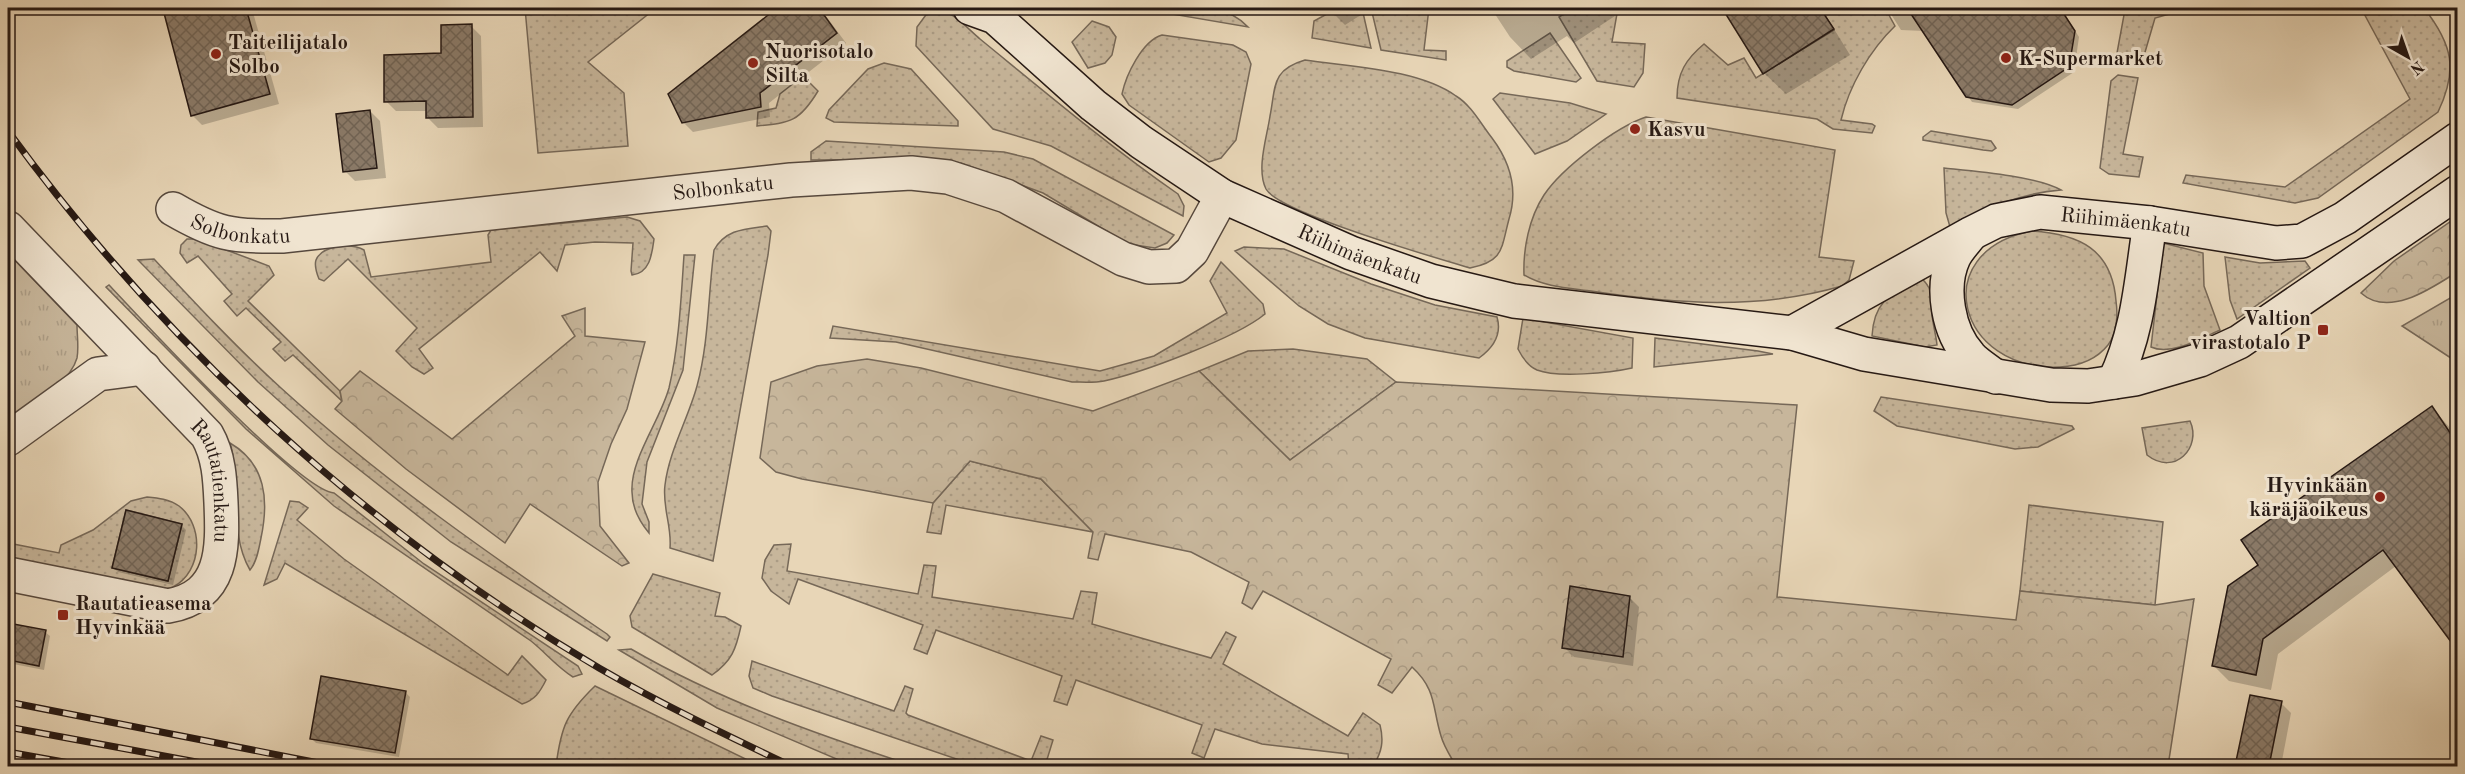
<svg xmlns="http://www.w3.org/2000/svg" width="2465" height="774" font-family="'Old Standard TT',serif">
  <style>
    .grass { fill: url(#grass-dots); stroke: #766858; stroke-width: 1.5; fill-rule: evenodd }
    .forest { fill: url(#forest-crowns); stroke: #766858; stroke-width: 1.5 }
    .park { fill: url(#park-tufts); stroke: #766858; stroke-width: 1.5 }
    .shadow { fill: #0003 }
    .building { fill: url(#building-cross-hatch); stroke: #261914; stroke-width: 1.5 }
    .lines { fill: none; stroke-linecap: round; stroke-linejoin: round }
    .street-casing { stroke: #56483d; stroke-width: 36 }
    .secondary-casing { stroke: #261914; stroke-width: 36 }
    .street { stroke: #f0e4d0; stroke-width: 33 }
    .secondary { stroke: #f0e4d0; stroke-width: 33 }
    .rail-casing { stroke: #261914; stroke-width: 7 }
    .rail { stroke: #f0e4d0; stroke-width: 4.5; stroke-dasharray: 14; stroke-linecap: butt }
    .poi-dot { fill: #8f2418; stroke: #f0e4d0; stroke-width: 2 }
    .labels { text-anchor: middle; stroke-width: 6; stroke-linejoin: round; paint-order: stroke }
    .poi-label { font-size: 21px; font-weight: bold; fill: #261914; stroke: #f0e4d0; text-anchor: start }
    .street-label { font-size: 21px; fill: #261914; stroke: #f0e4d0 }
  </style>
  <defs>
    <pattern id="grass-dots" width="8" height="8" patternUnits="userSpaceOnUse" patternTransform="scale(1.5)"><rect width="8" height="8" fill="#c7b69b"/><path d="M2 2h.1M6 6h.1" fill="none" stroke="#ab9c85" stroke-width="1.8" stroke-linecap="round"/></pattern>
    <pattern id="forest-crowns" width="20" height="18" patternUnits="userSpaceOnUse" patternTransform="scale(1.5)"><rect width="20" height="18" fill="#c7b69b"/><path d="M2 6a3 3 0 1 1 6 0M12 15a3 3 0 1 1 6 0" fill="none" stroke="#ab9c85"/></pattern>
    <pattern id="park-tufts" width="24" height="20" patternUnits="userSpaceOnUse" patternTransform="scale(1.5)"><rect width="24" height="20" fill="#c7b69b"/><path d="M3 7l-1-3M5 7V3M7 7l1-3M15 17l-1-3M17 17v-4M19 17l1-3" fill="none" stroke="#ab9c85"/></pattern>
    <pattern id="building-cross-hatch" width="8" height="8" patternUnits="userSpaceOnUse" patternTransform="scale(1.5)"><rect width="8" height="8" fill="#8b7b69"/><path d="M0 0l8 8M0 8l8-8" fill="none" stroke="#716455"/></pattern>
  </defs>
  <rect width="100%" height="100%" fill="#e8d6b7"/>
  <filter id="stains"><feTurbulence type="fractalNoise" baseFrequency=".00333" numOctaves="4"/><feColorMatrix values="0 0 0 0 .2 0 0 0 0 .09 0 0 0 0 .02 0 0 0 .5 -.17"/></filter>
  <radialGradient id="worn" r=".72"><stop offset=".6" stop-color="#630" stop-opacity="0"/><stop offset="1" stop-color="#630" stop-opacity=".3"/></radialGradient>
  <g class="grass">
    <path d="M525,8H656L588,62L624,93L628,146L538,153Z"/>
    <path d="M931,8C949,7 967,28 980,39C1045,92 1109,146 1178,194L1184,206L1183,216L1051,146L993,129L916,46L917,27Z"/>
    <path d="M1161,8C1192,7 1226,3 1248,27L1160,12Z"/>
    <path d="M1338,8H1362L1371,48L1312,38L1314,21Z"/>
    <path d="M1371,8H1429L1424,50L1446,51V60L1381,50Z"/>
    <path d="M1573,8H1618L1612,42L1645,44L1643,73L1634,87L1597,81L1559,17Z"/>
    <path d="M1820,8H1885L1895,26C1870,50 1849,86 1841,120L1872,124L1875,126L1872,133L1833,129L1817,119L1677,98C1677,73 1686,59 1704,44L1728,65L1744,58L1756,78L1834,30Z"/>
    <path d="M2123,8H2191L2155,18L2143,59L2117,53L2124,15L2120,9Z"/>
    <path d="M2361,8H2424C2453,45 2458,70 2438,112L2318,198L2295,203L2183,183L2186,175L2285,187L2410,99Z"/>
    <path d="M1092,21L1109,27L1116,37L1112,55L1105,63L1088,68L1072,42Z"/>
    <path d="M1550,33L1581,78L1576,82L1514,71L1507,67V61Z"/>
    <path d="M1162,35L1233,45L1246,52L1251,64L1236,140L1221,158L1209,162L1129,105L1122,94C1126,75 1142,41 1162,35Z"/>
    <path d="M1305,60C1351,67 1418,69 1456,96C1471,105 1481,124 1492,138C1510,162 1518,190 1509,219C1501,249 1504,261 1470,268C1437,258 1279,213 1266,189C1256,169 1267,137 1270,116C1276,86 1271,70 1305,60Z"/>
    <path d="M884,63L911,69L958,121V126L834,122L826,118L829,110L868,69Z"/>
    <path d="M2118,75L2138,78L2123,154L2143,157L2139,177L2109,174L2100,168L2111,81Z"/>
    <path d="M803,76L818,91C800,121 791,123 757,126L758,112L776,108L780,94Z"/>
    <path d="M1500,93L1570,103L1606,114L1567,141L1535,154L1493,99Z"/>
    <path d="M1646,117L1835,150L1819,257L1854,261L1849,280L1842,286C1759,310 1675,304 1591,291C1568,288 1544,287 1524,275C1523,249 1529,218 1544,195C1562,168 1616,127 1646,117Z"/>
    <path d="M1931,131L1991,141L1996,148L1992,151L1983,150L1923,140V137Z"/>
    <path d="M826,141L1004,152L1033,159L1174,235L1167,243L1155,248L1128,244L1043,193L961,163L934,159L811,160V152Z"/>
    <path d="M1944,168C1973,171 2037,176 2061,190C2021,193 1986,208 1950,227L1946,213Z"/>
    <path d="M627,217L640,221L654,239C652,254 650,273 632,275L631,271L633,243L595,242L565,245L557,271L540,252L419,349L433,368L424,374L412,367L396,351L417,328L348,259L324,281L319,279C317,274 314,266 316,260C322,245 352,243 364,250L371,277L491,262L488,235L491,230Z"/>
    <path d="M767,226L771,231L768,255L713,561L670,548C672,526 662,507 665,485C669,451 688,419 697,386C709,342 708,295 714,250C726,229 745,229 767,226Z"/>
    <path d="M2032,231C2079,234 2112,249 2116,301C2118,315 2117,333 2108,345C2096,360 2078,366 2060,367C1957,372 1926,251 2032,231Z"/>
    <path d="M187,239H197L269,266L274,275L248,301L340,391L342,401L293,355L285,361L273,349L281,342L246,308L237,316L224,301L232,294L198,256L187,263L180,253L181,245Z"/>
    <path d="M2163,243L2203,253L2204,286L2220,330C2202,338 2171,356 2151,347Z"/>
    <path d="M1244,247L1284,249L1371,284L1435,305L1497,317C1502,334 1493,348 1479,358L1365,338L1328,324L1299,306L1235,251Z"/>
    <path d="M684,255H695L683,370L647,462L642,504L649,522V533C639,521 632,508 632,492C630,459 660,421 669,388C679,345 681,299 684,255Z"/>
    <path d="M2225,257L2260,263L2305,261L2310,268L2237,319L2230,300Z"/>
    <path d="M154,259C195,303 236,347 281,388C382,480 494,558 607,634L610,637L607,641L451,542L328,445L258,382L138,260Z"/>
    <path d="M1221,262L1263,304L1265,314C1236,338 1141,373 1104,381C1094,383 1082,382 1072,382L896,342L830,338L833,326L1100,371L1154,356L1227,313L1210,281Z"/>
    <path d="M1921,278C1935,290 1930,300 1932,315C1933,325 1936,335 1937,345L1925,347L1872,336C1874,299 1892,294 1921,278Z"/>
    <path d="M109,285C141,319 299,491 334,493L424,564L578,666L582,674L573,677C557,667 546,653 531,641L334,506L246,429L106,287Z"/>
    <path d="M1523,318L1633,338L1632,368C1610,373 1557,378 1537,370C1528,366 1522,357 1518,349Z"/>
    <path d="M1655,338L1758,351L1773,354L1654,367Z"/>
    <path d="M1293,349L1367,359L1396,382L1290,460L1199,371L1248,351Z"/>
    <path d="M1881,397L2072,426L2074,429L2038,447L2015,449L1897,426L1874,411Z"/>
    <path d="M2190,421C2202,447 2175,477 2147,455L2142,428Z"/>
    <path d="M230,443C266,464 269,500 261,538C259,548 257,562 250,570C228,533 242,484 230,443Z"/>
    <path d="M970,461L1041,479L1093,532L946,505L941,534L927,532L933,503Z"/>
    <path d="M147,497C158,498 169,499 179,506C204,525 203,571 173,587C168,589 160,590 155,591L8,562V543L59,553L61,545L93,530L131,501ZM126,510L182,524L168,581L112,568Z"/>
    <path d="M290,501L299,502L308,508L297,520L344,559L508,675L522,656L546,680C540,692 535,700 522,704L285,563L277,579L264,585Z"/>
    <path d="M2029,505L2163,522L2155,605L2020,591Z"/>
    <path d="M791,544L787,571L918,594L924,565L936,566L932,597L1073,619L1081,591L1097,593L1092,624L1211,658L1226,632L1236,637L1223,664L1348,736L1363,713L1380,725C1384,741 1382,752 1373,766H1349L1348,754L1262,744L1215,729L1204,758L1192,753L1202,725L1076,680L1067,705L1054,701L1062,676L936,630L927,654L914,649L923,625L798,579L789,604L771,591L762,578L765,560L774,545Z"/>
    <path d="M653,574L720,593L715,616L725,617L741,626C736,649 732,661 712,675L632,627L630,616Z"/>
    <path d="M631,649C721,701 816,734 914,766H853L717,708L619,650Z"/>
    <path d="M752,661L894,711L905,686L913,689L906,713L908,715L1031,761L1041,736L1053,740L1045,766H977L772,696L753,688L749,676Z"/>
    <path d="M595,686L760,766H556C561,727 566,714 595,686Z"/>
  </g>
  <g class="forest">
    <path d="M2457,217V272C2432,288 2389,318 2361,293L2394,261Z"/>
    <path d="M585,308V336L645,342L627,409L611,444L598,482L600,526L629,563L622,566L530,504L505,543L406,469L335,409L342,401L340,391L360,371L452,439L575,336L562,316Z"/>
    <path d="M867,359L921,368L1093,411L1199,371L1290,460L1396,382L1797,405L1777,597L2016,620L2020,591L2155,605L2194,599L2168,766H1456C1451,757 1444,747 1441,736C1432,707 1437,690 1412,667L1392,693L1378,685L1391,659L1263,591L1252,609L1242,603L1249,582L1191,552L1105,534L1098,560L1088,558L1093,532L1041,479L970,461L933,503L802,479L776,472L760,458L771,382L817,366Z"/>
  </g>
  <g class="park">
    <path d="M8,253L77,325C77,335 79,348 77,358C69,386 30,403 8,419Z"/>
    <path d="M2457,294V362L2402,326Z"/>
  </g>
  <g class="shadow">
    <path d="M201,8L252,9L279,104L202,125L192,115L166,14Z"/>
    <path d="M780,8H820L846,43L769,103L770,117L693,132L683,122L670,94Z"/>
    <path d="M1328,8H1372L1345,25Z"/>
    <path d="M1491,8H1614L1618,14L1574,43L1567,36L1531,59L1510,37Z"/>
    <path d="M1723,8H1821L1850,55L1786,94L1764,73Z"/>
    <path d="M1887,8H2061L2079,37L2074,72L2018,109L1972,102L1924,31L1901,30Z"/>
    <path d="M471,26L481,36L483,127L438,128L428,118L427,111H396L386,101L442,55Z"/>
    <path d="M370,111L380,121L386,178L355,181L345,171Z"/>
    <path d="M2432,408L2452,430L2458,427V647L2396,566L2278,654L2271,690L2229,681L2214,666L2260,565Z"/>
    <path d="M181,525L186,530L173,585L118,572L113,567Z"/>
    <path d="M1629,597L1639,607L1633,666L1574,657L1564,647Z"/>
    <path d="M8,624L45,632L50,636L44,670L8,663Z"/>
    <path d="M405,692L410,697L399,757L316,743L311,738Z"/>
    <path d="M2251,697L2281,703L2291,713L2281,766H2237Z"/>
    <path d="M2458,711V746L2452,741Z"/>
  </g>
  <g class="building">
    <path d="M193,8H246L270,94L191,116L164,13Z"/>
    <path d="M777,8H819L837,33L760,93L761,107L682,123L668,94Z"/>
    <path d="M1722,8H1820L1834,29L1763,74Z"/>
    <path d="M1907,8H2060L2075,31L2069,67L2012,105L1966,97Z"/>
    <path d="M472,24L473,117L426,118V101L384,102V55L441,53V25Z"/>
    <path d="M370,110L377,168L343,172L336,114Z"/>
    <path d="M2432,406L2457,443V650L2383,550L2263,639L2256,675L2212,666L2228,586L2258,565L2241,540Z"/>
    <path d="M126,510L182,524L168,581L112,568Z"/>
    <path d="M1570,586L1630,596L1623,657L1562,648Z"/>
    <path d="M8,623L46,630L39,666L8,660Z"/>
    <path d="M321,676L406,691L395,753L310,739Z"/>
    <path d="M2250,695L2282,701L2269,766H2235Z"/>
  </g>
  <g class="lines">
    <defs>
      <g id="street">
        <path id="s1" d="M173,209C216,234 231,237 282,236L791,180L911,173L948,177L1006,196L1123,259L1149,267L1176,266L1192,251L1222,196"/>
        <path id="s2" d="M8,228L207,435C219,456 220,480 221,503C223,549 224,596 168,606L8,574"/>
        <path d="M8,439L98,374L144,368"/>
      </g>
      <g id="secondary">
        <path id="s3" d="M970,8L995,17L1093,105L1141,142L1222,196L1351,253L1431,281L1514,301L1792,333L1864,354L2051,385L2088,386L2135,379L2200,360L2239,342L2458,192"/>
        <path d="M1971,234C1965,242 1958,249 1954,257C1940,287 1948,332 1970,356C1977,364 1988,370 1996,377"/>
        <path id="s4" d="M1792,333L1972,233L1996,221L2040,212L2150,223L2276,243L2302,241L2345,218L2458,139"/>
        <path d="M2114,382C2139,330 2141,280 2150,223"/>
      </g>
    </defs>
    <use href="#street" class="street-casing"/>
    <use href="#secondary" class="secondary-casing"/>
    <use href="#street" class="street"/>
    <use href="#secondary" class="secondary"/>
    <defs>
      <g id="rail">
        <path d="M8,131C167,348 367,531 599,668C661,704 726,735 791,766"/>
        <path d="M8,702L334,766"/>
        <path d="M8,727L218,766"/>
        <path d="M8,752L86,766"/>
      </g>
    </defs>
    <use href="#rail" class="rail-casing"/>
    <use href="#rail" class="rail"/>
  </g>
  <g class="poi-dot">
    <circle cx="216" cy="54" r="6"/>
    <circle cx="2006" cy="58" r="6"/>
    <circle cx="753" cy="63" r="6"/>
    <circle cx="1635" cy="129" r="6"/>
    <rect x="2317" y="324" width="12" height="12" rx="3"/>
    <circle cx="2380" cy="497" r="6"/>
    <rect x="57" y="609" width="12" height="12" rx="3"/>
  </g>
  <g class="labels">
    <g class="poi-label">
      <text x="228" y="49">Taiteilijatalo<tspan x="228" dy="24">Solbo</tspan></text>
      <text x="765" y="58">Nuorisotalo<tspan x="765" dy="24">Silta</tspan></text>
      <text x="2018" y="65">K-Supermarket</text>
      <text x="1647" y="136">Kasvu</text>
      <text x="2311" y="325" text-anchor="end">Valtion<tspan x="2311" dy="24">virastotalo P</tspan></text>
      <text x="2368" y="492" text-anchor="end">Hyvinkään<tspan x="2368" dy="24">käräjäoikeus</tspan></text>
      <text x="75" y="610">Rautatieasema<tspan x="75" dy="24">Hyvinkää</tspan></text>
    </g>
    <g class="street-label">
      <text dy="7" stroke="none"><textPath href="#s1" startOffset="558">Solbonkatu</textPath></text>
      <text dy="7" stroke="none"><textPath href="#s4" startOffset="364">Riihimäenkatu</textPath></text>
      <text dy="7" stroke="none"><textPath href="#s1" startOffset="72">Solbonkatu</textPath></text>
      <text dy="7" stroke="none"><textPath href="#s3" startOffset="466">Riihimäenkatu</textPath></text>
      <text dy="7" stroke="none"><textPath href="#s2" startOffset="333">Rautatienkatu</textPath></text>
    </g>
  </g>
  <rect width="2465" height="774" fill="none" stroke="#e8d6b7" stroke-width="30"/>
  <rect x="9" y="9" width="2447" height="756" fill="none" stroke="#261914" stroke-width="3"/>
  <rect x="15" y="15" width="2435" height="744" fill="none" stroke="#261914" stroke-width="1.5"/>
  <g transform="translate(2408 57) rotate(140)" stroke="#f0e4d0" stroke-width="4.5" paint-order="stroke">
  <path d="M0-4.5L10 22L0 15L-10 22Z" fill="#261914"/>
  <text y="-9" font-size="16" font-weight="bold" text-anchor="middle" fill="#261914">N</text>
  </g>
  <rect width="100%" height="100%" filter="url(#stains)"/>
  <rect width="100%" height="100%" fill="url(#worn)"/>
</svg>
